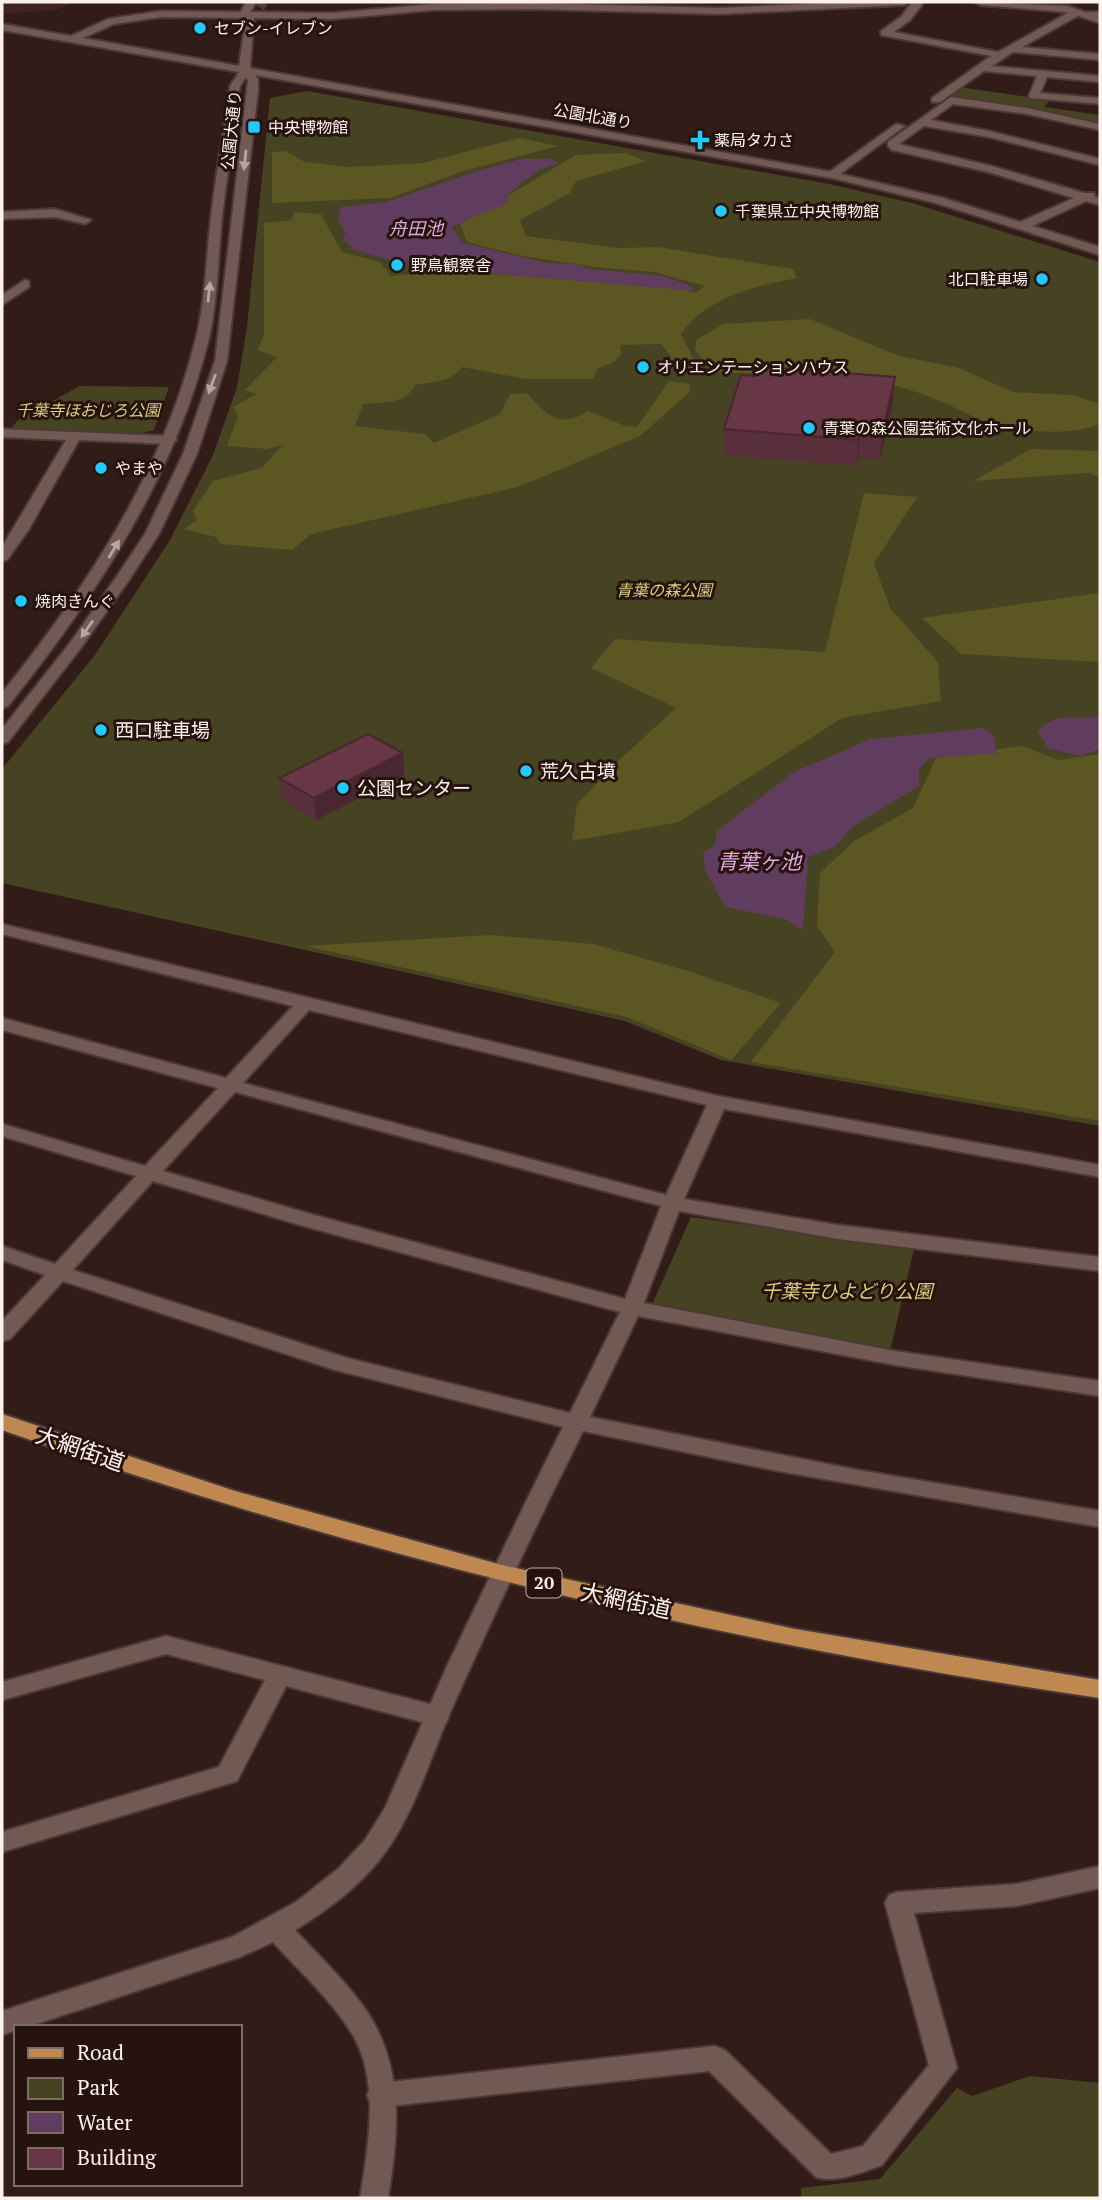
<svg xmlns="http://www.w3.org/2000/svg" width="1102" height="2200" font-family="'PT Serif','Noto Sans JP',serif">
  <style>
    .built { fill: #40251e }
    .green { fill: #464323 }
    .forest { fill: #5b5622 }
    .water { fill: #603d5f }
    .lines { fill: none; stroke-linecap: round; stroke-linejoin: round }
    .tertiary-tunnel { stroke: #503c37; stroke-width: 11; stroke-dasharray: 11 5; stroke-linecap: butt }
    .minor-casing { stroke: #4a3a37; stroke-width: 4 }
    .tertiary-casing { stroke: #4a3a37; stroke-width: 4 }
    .primary-casing { stroke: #4a3a37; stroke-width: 4 }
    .minor { fill: #725953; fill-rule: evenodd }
    .tertiary { fill: #725953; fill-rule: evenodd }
    .primary { fill: #bf8850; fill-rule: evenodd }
    .wall { fill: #592f3c }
    .shaded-wall { fill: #492631 }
    .building { fill: #683746; stroke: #492631; stroke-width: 2 }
    .oneway { fill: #b8a5a0 }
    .poi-dot { fill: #22c9fe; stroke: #26130e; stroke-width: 2.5 }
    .labels { text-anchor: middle; stroke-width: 6; stroke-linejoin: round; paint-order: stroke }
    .far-poi-label { font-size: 16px; fill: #fdf1ee; stroke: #26130e; text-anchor: start }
    .far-street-label { font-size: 16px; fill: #fdf1ee; stroke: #26130e }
    .far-park-label { font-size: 16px; font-style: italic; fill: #d8cf7f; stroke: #26130e }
    .far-water-label { font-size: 18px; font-style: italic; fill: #e2a7e0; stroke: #26130e }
    .shield { fill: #26130e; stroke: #bcaeab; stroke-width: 2 }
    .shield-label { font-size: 18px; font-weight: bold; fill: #fdf1ee }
    .poi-label { font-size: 19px; fill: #fdf1ee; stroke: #26130e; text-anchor: start }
    .park-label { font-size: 19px; font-style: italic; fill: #d8cf7f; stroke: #26130e }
    .water-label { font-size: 21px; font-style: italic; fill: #e2a7e0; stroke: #26130e }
    .near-street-label { font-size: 23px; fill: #fdf1ee; stroke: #26130e }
  </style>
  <rect width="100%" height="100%" fill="#311c17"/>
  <path class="built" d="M2,2H74L56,10L2,14Z"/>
  <g class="green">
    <path d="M958,87L1050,100L1044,107L1100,115V126L946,96Z"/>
    <path d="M307,91L829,184L912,203L1100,262V1126L721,1060L625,1021L2,883V769L95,655L170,540L213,455L237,387L247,327L270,98Z"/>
    <path d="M80,386L169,387L154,430L134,435L9,431L18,420Z"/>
    <path d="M691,1217L914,1249L890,1351L651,1307Z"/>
    <path d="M1030,2076L1100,2083V2198H801V2188L880,2179L957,2088L972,2096Z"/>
  </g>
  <g class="forest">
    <path d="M519,138L558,146L467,170L390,198L272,203V152L285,151L305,162L349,167L423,163Z"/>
    <path d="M625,153L646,161L576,181L570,193L520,220L526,236L618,248L658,247L793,269L797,278C755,286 707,297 681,334L699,370L686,374L669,365L671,356L661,344L620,345L621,354L614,362L597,369L593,379H526L462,367C451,382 433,382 415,385C406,405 382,402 363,404L355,426L425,434L434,443L500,414L510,394L527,393C547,416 560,429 588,411L625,426L637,427L669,381L690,384V392L640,436L518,487L311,534L292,550L221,544L216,537L184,529L197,520L193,511L213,481L261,468L283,445L267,449L227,446L238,416L233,407L256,394L245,390L277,357L257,350L264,335V223L292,220L294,212L321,214L342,252L380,262L391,276L442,271L467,272L678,288L695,293L705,286L654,272L595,267L523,256L467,242L460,224L576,155Z"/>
    <path d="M810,319L899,356L959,368L1013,392L1072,395L1100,404V424C1068,437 1016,432 984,421C972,417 961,410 949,405C920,392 889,382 857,378C809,370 760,375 712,372L695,350L696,340L723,324Z"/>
    <path d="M1031,449L1100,451V477L1088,473L973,481Z"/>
    <path d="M864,493L917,497L874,563L890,608L938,662L941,701L842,718L679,822L572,841L577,804L615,764L676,708L591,668L615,639L825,652Z"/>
    <path d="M1100,593V662L961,654L922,618Z"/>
    <path d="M1022,746L1059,760L1100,754V1121L751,1062L835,952L817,926L820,873L854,841L913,808L936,758Z"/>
    <path d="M490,935L593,944L688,971L781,1003L731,1060L627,1017L305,946Z"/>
  </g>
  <g class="water">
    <path d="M522,159H552L558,163L539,170L509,193L507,203L451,227L463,243L547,263L576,264L589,269L663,276L687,284L696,291L450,270L390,260L355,250L343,239L346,232L338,220L341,207L386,202L474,172Z"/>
    <path d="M1100,717V749L1080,756L1048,748L1038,732C1052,712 1078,718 1100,717Z"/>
    <path d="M983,728L993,735L997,753L929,758L919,769V786L853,826L835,847L808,857L803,930L785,919L725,907L705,870L703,852L715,846L717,831L792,773L870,739Z"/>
  </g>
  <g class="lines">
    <path class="tertiary-tunnel" d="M250,20L263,2"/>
    <defs>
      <g id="minor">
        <path d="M246,2H256L248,17L244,18L239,15Z"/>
        <path d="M912,2H922V5L910,20L894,32L998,52L1073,10H1081V14L1022,47L1100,54V60L1013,52L992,66L1100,76V82L1047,77L1040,93L1100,98V104L1030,98L1029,96L1037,76L984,71L940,102H932V98L991,56L881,35V31L902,16Z"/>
        <path d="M1089,12H1100V18L1085,17V13Z"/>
        <path d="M951,97L1027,108L1100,124V130L1027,114L953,104L931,120L989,131L1100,159V165L989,137L924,126L899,144L995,167L1084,193H1094L1095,197L1100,198V205L1086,201L1026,229H1018V223L1074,198L988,172L892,150L888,146V142Z"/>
        <path d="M896,124L905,126L836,177H828V173Z"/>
        <path d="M55,209L91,220L85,224L55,217L2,219V212Z"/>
        <path d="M25,280L29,281V287L2,305V295Z"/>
        <path d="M2,429L170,436L177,440L170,444L79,440L29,529L7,560L2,561V547L66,440L2,437Z"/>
        <path d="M2,924L718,1096L1100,1165V1177L724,1109L684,1199L838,1225L1100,1257V1271L838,1239L679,1211L644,1303L895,1351L1100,1381V1396L895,1365L638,1316L590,1417L858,1470L1100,1511V1527L778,1471L583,1431L542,1514L534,1516L526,1514L523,1508L563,1427L335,1370L63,1281L10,1339L2,1341V1321L45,1275L2,1260V1246L55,1264L136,1176L2,1136V1124L145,1166L218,1088L2,1030V1018L226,1078L293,1006L2,934ZM309,1010L707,1105L666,1195L243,1083ZM235,1092L661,1206L625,1299L314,1215L163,1171ZM153,1181L300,1225L620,1312L570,1413L347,1358L73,1270Z"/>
        <path d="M166,1636L437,1706L446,1709L449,1716L446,1723L437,1726L286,1686L237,1781L2,1852V1832L219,1767L265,1680L166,1654L2,1700V1682Z"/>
        <path d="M1100,1866V1888L1017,1906L914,1913L957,2068L882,2165C863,2172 835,2184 816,2177L709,2071L381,2107L371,2104L367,2095L371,2086L381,2083L715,2046L725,2050L831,2154L863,2146L929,2065L885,1903L889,1895L898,1892L1017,1884Z"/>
      </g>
      <g id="tertiary">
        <path d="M848,2H909L904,5L720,14L531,9L434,10L332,19L254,18L250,68L832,172L943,198L1100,247V255L936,203L832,178L255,75L258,79V90L227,361L197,454L159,534L129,580L80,649L8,742L2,744V729L70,643L115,579L145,534L183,454L215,361L248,80L245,78L240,86C235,130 227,173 222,217C218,257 218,298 209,338C175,477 96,596 8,706L2,708V693C87,587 163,472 196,338C206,298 206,257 211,217C216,173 224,130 230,86L239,72L2,30V24L71,36L108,19L161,11L332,13L434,4L531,3L720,8ZM161,17L246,18L239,66L83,38L114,24Z"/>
        <path d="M975,2L1067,6L1100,17V23L1066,12L980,5Z"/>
        <path d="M534,1500L542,1502L545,1508C512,1577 480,1645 449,1715C429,1762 414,1813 384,1854C361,1885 328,1910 295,1930C318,1955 343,1978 363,2006C405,2064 399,2132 388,2198H360C368,2148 380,2084 354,2037C333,2001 301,1973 273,1942L240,1957L27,2027H16V2030L2,2035V2011L232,1937L296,1902L339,1868L365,1840L385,1808L448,1664L526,1502Z"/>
      </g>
      <path id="primary" d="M2,1414L235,1491L502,1565L795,1629L1100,1680V1698C727,1644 358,1556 2,1430Z"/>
    </defs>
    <use href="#minor" class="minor-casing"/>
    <use href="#tertiary" class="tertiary-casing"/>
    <use href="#primary" class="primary-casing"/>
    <use href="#minor" class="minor"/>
    <use href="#tertiary" class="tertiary"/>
    <use href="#primary" class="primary"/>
  </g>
  <g class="wall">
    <path d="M754,376L893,402L880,460L858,459L857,466L723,455L724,429Z"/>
    <path d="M403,753L404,775L316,820L281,800L279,778Z"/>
  </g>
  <g class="shaded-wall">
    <path d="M895,377L893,402L880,460L882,434Z"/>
    <path d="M860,433L858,459L857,466L858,440Z"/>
    <path d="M403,753L404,775L316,820L314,798Z"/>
  </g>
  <g class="building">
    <path d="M757,366L895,377L882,434L860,433L858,440L724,429L741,375L754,376Z"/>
    <path d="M368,734L403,753L314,798L279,778Z"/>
  </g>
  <defs><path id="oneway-solid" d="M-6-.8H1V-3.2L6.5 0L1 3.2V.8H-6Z" transform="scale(1.75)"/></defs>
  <g class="oneway">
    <use href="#oneway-solid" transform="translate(245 160) rotate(96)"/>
    <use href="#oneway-solid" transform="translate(209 292) rotate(-84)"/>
    <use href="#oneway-solid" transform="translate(212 384) rotate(110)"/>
    <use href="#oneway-solid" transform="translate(114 549) rotate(-59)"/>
    <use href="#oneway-solid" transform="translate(87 629) rotate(125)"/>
  </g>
  <g class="poi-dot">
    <circle cx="200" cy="28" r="7"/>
    <rect x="247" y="120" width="14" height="14" rx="3.5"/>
    <path d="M696.5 129.5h7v7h7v7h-7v7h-7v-7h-7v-7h7z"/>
    <circle cx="721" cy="211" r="7"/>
    <circle cx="397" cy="265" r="7"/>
    <circle cx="1042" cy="279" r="7"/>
    <circle cx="643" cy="367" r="7"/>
    <circle cx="809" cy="428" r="7"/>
    <circle cx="101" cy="468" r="7"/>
    <circle cx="21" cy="601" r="7"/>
    <circle cx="101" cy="730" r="7"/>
    <circle cx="526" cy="771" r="7"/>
    <circle cx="343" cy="788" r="7"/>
  </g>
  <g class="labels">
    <g class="far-poi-label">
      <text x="214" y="34">セブン-イレブン</text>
      <text x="268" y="133">中央博物館</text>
      <text x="714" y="146">薬局タカさ</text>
      <text x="735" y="217">千葉県立中央博物館</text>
      <text x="411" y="271">野鳥観察舎</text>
      <text x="1028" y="285" text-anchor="end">北口駐車場</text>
      <text x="657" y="373">オリエンテーションハウス</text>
      <text x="823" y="434">青葉の森公園芸術文化ホール</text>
      <text x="115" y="474">やまや</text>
      <text x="35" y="607">焼肉きんぐ</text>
    </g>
    <g class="far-street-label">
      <text transform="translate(593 116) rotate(10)" y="6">公園北通り</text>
      <text transform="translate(231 130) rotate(-84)" y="6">公園大通り</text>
    </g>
    <g class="far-park-label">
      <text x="88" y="416">千葉寺ほおじろ公園</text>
      <text x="664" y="596">青葉の森公園</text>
    </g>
    <g class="far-water-label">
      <text x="416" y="235">舟田池</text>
    </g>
    <rect class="shield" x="526.5" y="1568.5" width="35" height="29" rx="5"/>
    <g class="shield-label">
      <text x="544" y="1589">20</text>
    </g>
    <g class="poi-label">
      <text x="115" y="737">西口駐車場</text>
      <text x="540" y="778">荒久古墳</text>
      <text x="357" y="795">公園センター</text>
    </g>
    <g class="park-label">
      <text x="847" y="1298">千葉寺ひよどり公園</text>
    </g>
    <g class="water-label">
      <text x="759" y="869">青葉ヶ池</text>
    </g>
    <g class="near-street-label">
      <text transform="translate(80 1449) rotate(19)" y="8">大網街道</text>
      <text transform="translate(626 1601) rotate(12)" y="8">大網街道</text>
    </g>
  </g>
  <rect width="1102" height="2200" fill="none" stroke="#fdf1ee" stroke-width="7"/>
  <rect x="14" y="2025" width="228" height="161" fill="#26130e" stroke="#7c6c68" stroke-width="2"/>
  <rect x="28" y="2048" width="35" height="10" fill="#bf8850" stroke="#7c6c68" stroke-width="2"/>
  <text x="77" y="2060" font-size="21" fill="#fdf1ee">Road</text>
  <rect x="28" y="2078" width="35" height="21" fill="#464323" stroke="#7c6c68" stroke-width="2"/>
  <text x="77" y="2095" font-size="21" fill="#fdf1ee">Park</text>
  <rect x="28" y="2112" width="35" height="21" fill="#603d5f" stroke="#7c6c68" stroke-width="2"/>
  <text x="77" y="2130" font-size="21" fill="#fdf1ee">Water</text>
  <rect x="28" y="2148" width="35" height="21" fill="#683746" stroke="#7c6c68" stroke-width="2"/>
  <text x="77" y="2165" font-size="21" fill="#fdf1ee">Building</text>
</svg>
